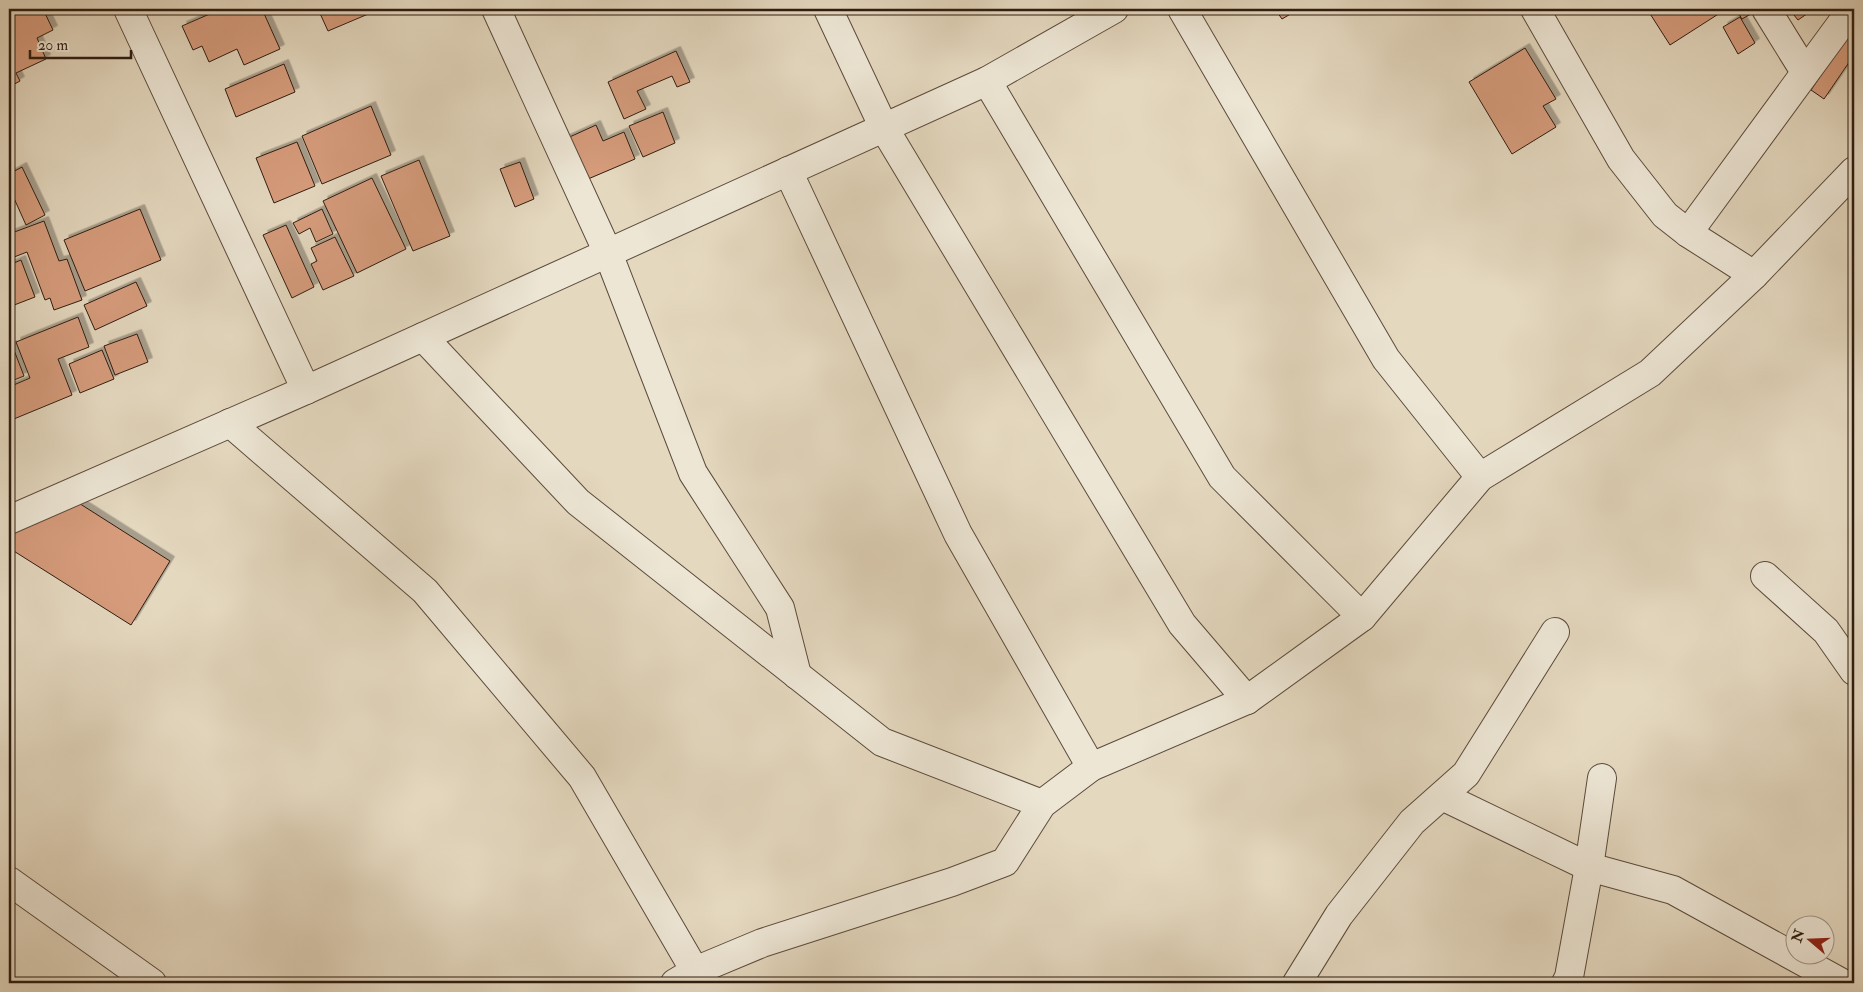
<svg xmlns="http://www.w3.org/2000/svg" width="1863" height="992" font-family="'IM FELL Double Pica',serif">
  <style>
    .building { fill: #d69c7c; stroke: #2f1c11; filter: url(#shadow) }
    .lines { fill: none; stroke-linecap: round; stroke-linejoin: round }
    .minor-casing { stroke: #5c4b3c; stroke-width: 30 }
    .minor { stroke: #ede6d5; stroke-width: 28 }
  </style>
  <defs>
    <filter id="shadow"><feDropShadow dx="4.5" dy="-4.5" stdDeviation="0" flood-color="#0004"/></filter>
  </defs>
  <rect width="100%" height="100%" fill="#e4d8bf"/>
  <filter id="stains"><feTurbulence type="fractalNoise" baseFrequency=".004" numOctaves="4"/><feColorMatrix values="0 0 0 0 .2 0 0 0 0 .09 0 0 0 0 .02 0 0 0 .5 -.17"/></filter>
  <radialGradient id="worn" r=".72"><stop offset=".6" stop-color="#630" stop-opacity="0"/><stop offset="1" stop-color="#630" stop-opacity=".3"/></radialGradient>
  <g class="building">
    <path d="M25,9H43L53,30L37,38L46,59L16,73L20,81L9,87V16Z"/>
    <path d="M221,9H262L280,49L244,65L237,49L209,62L202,46L193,50L182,26Z"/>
    <path d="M318,9H380L328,31Z"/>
    <path d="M1275,9H1299L1282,19Z"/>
    <path d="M1647,9H1718L1720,13L1670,45Z"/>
    <path d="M1736,9H1755L1756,11L1742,19Z"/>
    <path d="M1789,9H1814L1798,20Z"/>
    <path d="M1740,17L1755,43L1738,54L1723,27Z"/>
    <path d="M1850,33L1854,36V55L1824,99L1811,90Z"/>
    <path d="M1525,48L1556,99L1543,106L1556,127L1512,154L1469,82Z"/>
    <path d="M676,51L690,82L677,87L672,76L637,91L646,109L624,119L608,82Z"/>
    <path d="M284,64L295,92L236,117L225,89Z"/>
    <path d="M371,106L391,155L322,184L302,136Z"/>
    <path d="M663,112L675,143L643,157L629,126Z"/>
    <path d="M596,125L603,141L624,132L635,159L581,182L563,140Z"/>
    <path d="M297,142L315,186L274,203L256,158Z"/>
    <path d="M419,160L450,236L413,251L381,176Z"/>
    <path d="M520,162L534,199L515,207L500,169Z"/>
    <path d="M22,167L45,215L26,225L13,196L9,198V174Z"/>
    <path d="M372,178L406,249L357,273L323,201Z"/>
    <path d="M140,209L161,260L85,291L64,240Z"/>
    <path d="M322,209L333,234L316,242L310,228L299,234L293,223Z"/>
    <path d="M44,221L59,261L67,259L82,300L54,310L50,298L45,300L27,252L9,259V234Z"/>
    <path d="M286,225L314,287L292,298L263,235Z"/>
    <path d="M335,237L354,276L323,290L311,264L317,261L311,248Z"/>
    <path d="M21,260L35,297L9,307V265Z"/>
    <path d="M136,282L147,306L95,330L84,305Z"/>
    <path d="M78,317L89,347L58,359L72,395L9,421V387L30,378L16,342Z"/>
    <path d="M137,334L148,362L115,375L104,346Z"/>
    <path d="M12,345L24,376L9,382V346Z"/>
    <path d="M102,350L114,379L80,393L69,364Z"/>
    <path d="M74,500L170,561L131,625L9,548V533Z"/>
  </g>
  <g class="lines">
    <defs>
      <g id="minor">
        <path d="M128,9L306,390"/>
        <path d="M496,9L608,253L693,473L780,608L797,675"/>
        <path d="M828,9L884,128L1182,624L1247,700"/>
        <path d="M1182,9L1386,359L1480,477"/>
        <path d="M1535,9L1621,159L1665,215L1688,233L1754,275"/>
        <path d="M1766,9L1805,72"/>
        <path d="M987,81L1222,477L1362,617"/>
        <path d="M788,171L958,534L1091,767"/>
        <path d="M1688,233L1852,9"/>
        <path d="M423,337L578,502L882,742L1042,804"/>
        <path d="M230,423L425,591L582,777L695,971"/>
        <path d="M9,520L306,390L987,81L1114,9"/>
        <path d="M1765,576L1826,631L1854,671"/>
        <path d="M1442,796L1589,867L1673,890L1842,983"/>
        <path d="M9,881L152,983"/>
        <path d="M675,983L695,971L762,943L952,882L1005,862L1042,804L1091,767L1247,700L1362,617L1480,477L1650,373L1754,275L1854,171"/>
        <path d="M1297,983L1339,915L1412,822L1466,774L1555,632"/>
        <path d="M1566,983L1569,977L1589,867L1602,778"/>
      </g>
    </defs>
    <use href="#minor" class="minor-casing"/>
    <use href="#minor" class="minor"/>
  </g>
  <rect width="1863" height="992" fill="none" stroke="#e4d8bf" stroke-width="30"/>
  <rect x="10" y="10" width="1843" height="972" fill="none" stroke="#2f1c11" stroke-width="2.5"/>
  <rect x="15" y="15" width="1833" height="962" fill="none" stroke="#2f1c11"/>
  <g transform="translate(1810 940) rotate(289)"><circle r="24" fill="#ede6d5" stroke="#a19587"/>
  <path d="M0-4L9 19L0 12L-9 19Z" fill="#8f2418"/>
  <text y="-8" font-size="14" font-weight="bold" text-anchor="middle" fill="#2f1c11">N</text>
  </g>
  <path d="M30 50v8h101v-8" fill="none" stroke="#2f1c11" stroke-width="2.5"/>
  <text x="38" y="50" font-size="15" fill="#2f1c11" stroke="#ede6d5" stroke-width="4" paint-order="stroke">20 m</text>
  <rect width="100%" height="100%" filter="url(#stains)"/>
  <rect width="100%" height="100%" fill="url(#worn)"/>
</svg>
